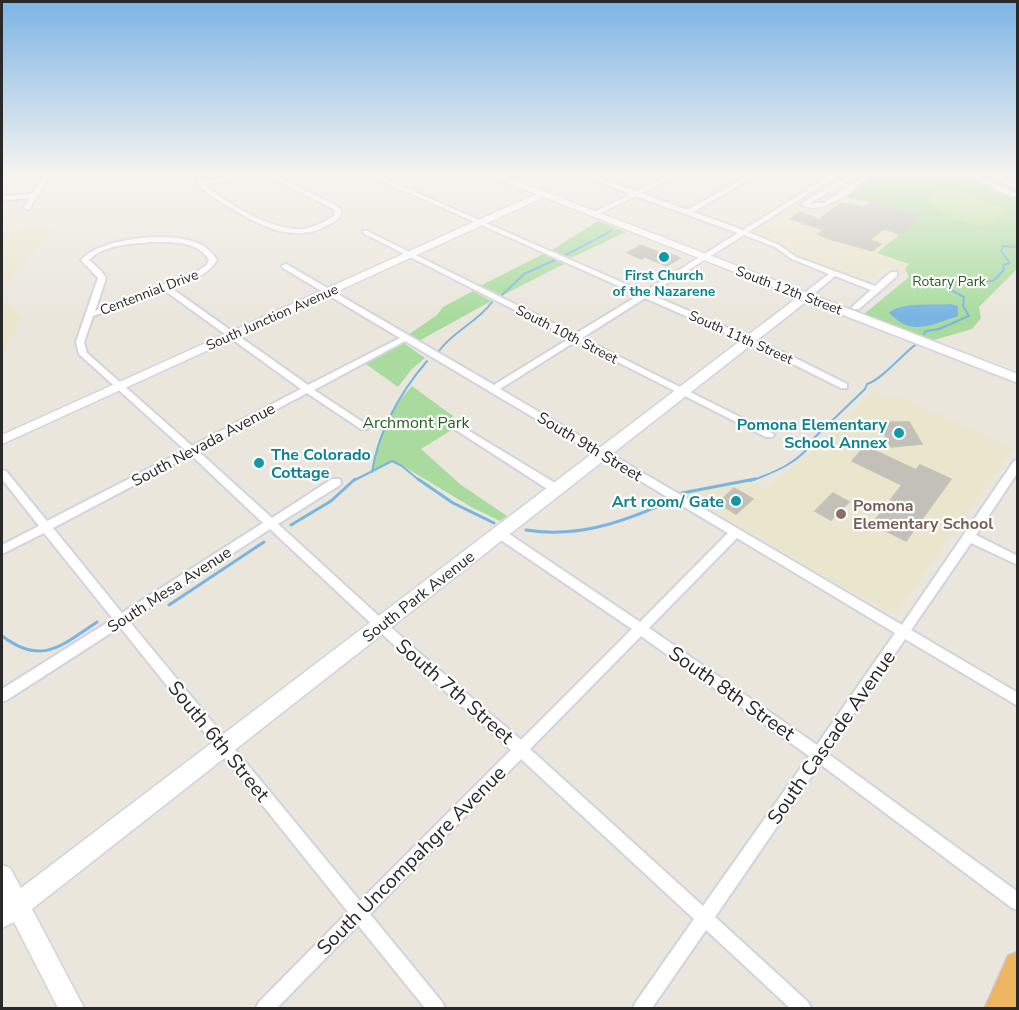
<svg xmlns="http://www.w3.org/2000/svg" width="1019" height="1010" font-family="'Nunito Sans',sans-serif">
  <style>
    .education { fill: #eae5cd }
    .green { fill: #a9db9e }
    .pitch { fill: #b8e29a }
    .water { fill: #79b5e2 }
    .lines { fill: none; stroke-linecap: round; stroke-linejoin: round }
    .stream-far1 { stroke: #79b5e2; stroke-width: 2 }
    .stream { stroke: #79b5e2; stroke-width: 3 }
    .building { fill: #c2c0b9; stroke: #c5c2b6; stroke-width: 1.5 }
    .street-casing { stroke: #d2d2e0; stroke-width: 4 }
    .secondary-casing { stroke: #d2d2e0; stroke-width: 3 }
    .highway-casing { stroke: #c7c7c7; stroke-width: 3 }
    .street { fill: #fff; fill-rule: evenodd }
    .secondary { fill: #fff; fill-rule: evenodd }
    .highway { fill: #eeb663; fill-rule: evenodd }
    .culture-dot { fill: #0f9aa8; stroke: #fff; stroke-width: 2 }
    .education-dot { fill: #8d6e63; stroke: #fff; stroke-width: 2 }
    .labels { text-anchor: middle; stroke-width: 4.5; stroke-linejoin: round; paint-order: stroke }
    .far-culture-label { font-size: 14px; font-weight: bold; fill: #0d838f; stroke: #fff }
    .far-park-label { font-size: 14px; fill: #235e21; stroke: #fff }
    .far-street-label { font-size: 14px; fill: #292929; stroke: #fff }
    .park-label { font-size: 16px; fill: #235e21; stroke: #fff }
    .culture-label { font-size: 16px; font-weight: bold; fill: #0d838f; stroke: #fff; text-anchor: end }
    .street-label { font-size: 16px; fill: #292929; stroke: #fff }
    .education-label { font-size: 16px; font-weight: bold; fill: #785e54; stroke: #fff; text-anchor: start }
    .near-street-label { font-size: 20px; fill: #292929; stroke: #fff }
  </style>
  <rect width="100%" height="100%" fill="#eae6dc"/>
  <g class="education">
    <path d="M840,175H930L909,277L889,268L882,269L867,283L799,257L775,242L751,232Z"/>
    <path d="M52,229L20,269L2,286V232Z"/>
    <path d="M2,303L14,308L24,318L2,355Z"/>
    <path d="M873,392L891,399L896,395L1014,448L898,611H886L680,493L741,478L766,489L819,446Z"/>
  </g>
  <g class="green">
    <path d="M866,175H959L1017,197V269L979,307L981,318L972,329L934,340L864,314L909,277L905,268L909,264L877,253L914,222L917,216L874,202L844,197L869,180Z"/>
    <path d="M598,221L626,232L571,258L552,250Z"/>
    <path d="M543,254L564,264L499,297L478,287Z"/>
    <path d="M473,291L491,301L419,341L408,335L437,315L443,307Z"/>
    <path d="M402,342L425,358L412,369L398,387L366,364Z"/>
    <path d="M412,386L453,416L446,424L453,429L421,449L461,485L507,516L500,521L473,508L398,463L392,461L372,472C376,438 389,411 412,386Z"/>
  </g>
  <path class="pitch" d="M941,187L958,189L1008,211L996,221L980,227L944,215L928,198Z"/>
  <path class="water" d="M951,304L958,306V316C930,325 913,337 889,313C901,301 934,306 951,304Z"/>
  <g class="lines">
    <g class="stream-far1">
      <path d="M564,256L611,231"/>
      <path d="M502,295L524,274L557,259"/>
      <path d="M924,334L926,331L939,329L969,316L963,306L964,297L949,289L947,282L993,281L1004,270L1003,265L1010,263L1001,251L1003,246L1018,247"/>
      <path d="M439,351C453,331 478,322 492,302"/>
      <path d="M372,472C379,429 399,394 427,361"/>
      <path d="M353,481L392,461L402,466L420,481"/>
      <path d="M750,481C773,473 804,461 815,437L865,389L867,384C881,380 901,356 915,345"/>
    </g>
    <g class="stream">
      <path d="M418,479L453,503L494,523"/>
      <path d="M682,493L755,479"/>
      <path d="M291,525L331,501L355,479"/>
      <path d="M526,530C577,538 620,523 666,503"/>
      <path d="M169,605L264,542"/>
      <path d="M2,636C42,666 61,646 97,622"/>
    </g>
  </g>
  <g class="building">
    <path d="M871,202L918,216L914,222L899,234L884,229L870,240L881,244L872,251L826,238L818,234L824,230L791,219L800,212L819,219L841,203L864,207Z"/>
    <path d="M641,245L663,254L666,252L680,258L667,266L645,257L642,259L627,253Z"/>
    <path d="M878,422H909L922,444L891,447Z"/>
    <path d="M865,446L916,470L920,465L951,479L906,541L872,524L902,485L852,461Z"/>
    <path d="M734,488L753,499L736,514L718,503Z"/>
    <path d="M833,493L849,502L831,520L815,511Z"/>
  </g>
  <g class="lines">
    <defs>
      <g id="street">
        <path d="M44,175H50L29,209L24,208L30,198L2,200V196L32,194Z"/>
        <path d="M194,175H200L202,181L233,175H243L240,177L204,184C224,203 276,233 304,229C315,227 324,222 334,216L335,210L267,175H274L337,206L341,210L340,217C302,248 264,229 228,206C214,197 200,191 194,175Z"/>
        <path d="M369,175H376L644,292L738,233L636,196L596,215H592V213L631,194L582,175H590L636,191L670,175H677L641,193L687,210L750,175H757L693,212L743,230L831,175H838L748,232L779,245L796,257L875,286L891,272H897V276L859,309H853L852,307L871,290L835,276L809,298H803V294L829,274L792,259L775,247L744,235L650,294L787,354L847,384V388H841L781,358L645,298L582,338L772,433L774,435L772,437H766L576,341L500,389L902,625L1014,461L1018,460V472L976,535L1018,556V565L971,543L911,630L1018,693V706L905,639L827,753L1018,892V910L1012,908L820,764L715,917L808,1002L811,1008H790L706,930L652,1008H633L636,1002L694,919L521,759L370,914L442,1002L445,1008H425L358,925L277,1008H256L259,1002L348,912L120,627L7,700L2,702V689L113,619L44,533L2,554V545L39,526L2,479V470L6,471L47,521L185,450L79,354L76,342L98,278L81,260C101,237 173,231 200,244C207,247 212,253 217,260C207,277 188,281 171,288L308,385L400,338L283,268L282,266L286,264L494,385L570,338L363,233V231H367L575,334L639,295ZM152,242C173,242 197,240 209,260L206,266L196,272L95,311L106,278L101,271L89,260C104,244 131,244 152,242ZM164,290L301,389L192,446L87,353L84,342L93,316ZM405,341L728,533L640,622L503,530H495L494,533L495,536L632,629L521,740L416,650L278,524L340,485L341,482L340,479H332L272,518L198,451L307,393L361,429H367L369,427L367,425L314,390ZM191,455L263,523L122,613L53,528ZM270,529L408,658L511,750L360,901L129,621ZM737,538L895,633L817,745L649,628ZM641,636L809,756L703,906L530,749Z"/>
        <path d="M850,175H862L867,179C852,192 820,217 801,204ZM856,176L860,179L824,203H810Z"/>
        <path d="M979,175H986L981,178L1015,193L1018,192V196H1012L974,179V177Z"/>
        <path d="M989,175H996L1018,185V190Z"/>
        <path d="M456,423L560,486L561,489L560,492H552L453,428L451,426L453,424Z"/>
      </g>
      <path id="secondary" d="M490,175H501L1018,374V383L807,301L32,909L84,1008H58L14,922L2,928V865L10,868L21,888L798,297L544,197L2,444V435L536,194Z"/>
      <path id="highway" d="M1018,952V1002L1015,1008H985L1008,956Z"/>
    </defs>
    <use href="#street" class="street-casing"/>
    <use href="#secondary" class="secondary-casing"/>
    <use href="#highway" class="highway-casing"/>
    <use href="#street" class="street"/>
    <use href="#secondary" class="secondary"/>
    <use href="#highway" class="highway"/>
  </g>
  <linearGradient id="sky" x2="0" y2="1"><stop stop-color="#7bb4e6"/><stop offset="0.55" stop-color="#f6f4ef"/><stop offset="1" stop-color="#f6f4ef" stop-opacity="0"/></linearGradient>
  <rect width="1019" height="316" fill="url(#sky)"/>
  <g class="culture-dot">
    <circle cx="664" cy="257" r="6"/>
    <circle cx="899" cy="433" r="6"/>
    <circle cx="259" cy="463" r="6"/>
    <circle cx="736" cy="501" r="6"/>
  </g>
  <circle class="education-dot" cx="841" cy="514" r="6"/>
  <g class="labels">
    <g class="far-culture-label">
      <text x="664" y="280">First Church<tspan x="664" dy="16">of the Nazarene</tspan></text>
    </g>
    <g class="far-park-label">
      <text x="949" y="286">Rotary Park</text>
    </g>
    <g class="far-street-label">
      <text transform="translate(789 290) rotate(21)" y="5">South 12th Street</text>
      <text transform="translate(149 292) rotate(-21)" y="5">Centennial Drive</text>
      <text transform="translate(272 317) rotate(-24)" y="5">South Junction Avenue</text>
      <text transform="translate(567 334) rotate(27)" y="5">South 10th Street</text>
      <text transform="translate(741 337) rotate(24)" y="5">South 11th Street</text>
    </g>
    <g class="park-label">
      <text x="416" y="428">Archmont Park</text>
    </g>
    <g class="culture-label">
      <text x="887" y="430">Pomona Elementary<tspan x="887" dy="18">School Annex</tspan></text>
      <text x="271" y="460" text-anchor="start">The Colorado<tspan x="271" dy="18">Cottage</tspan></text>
      <text x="724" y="507">Art room/ Gate</text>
    </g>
    <g class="street-label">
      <text transform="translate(203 444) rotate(-28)" y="6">South Nevada Avenue</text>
      <text transform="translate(590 446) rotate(31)" y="6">South 9th Street</text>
      <text transform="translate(169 589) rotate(-33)" y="6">South Mesa Avenue</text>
      <text transform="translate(418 596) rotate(-38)" y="6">South Park Avenue</text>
    </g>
    <g class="education-label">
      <text x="853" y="511">Pomona<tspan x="853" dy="18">Elementary School</tspan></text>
    </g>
    <g class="near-street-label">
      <text transform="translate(455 691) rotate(41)" y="7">South 7th Street</text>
      <text transform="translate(732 693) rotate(35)" y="7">South 8th Street</text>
      <text transform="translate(831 737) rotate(-55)" y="7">South Cascade Avenue</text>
      <text transform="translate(219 741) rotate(51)" y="7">South 6th Street</text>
      <text transform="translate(411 860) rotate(-45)" y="7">South Uncompahgre Avenue</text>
    </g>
  </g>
  <rect width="1019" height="1010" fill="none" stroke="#292929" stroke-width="6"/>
</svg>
